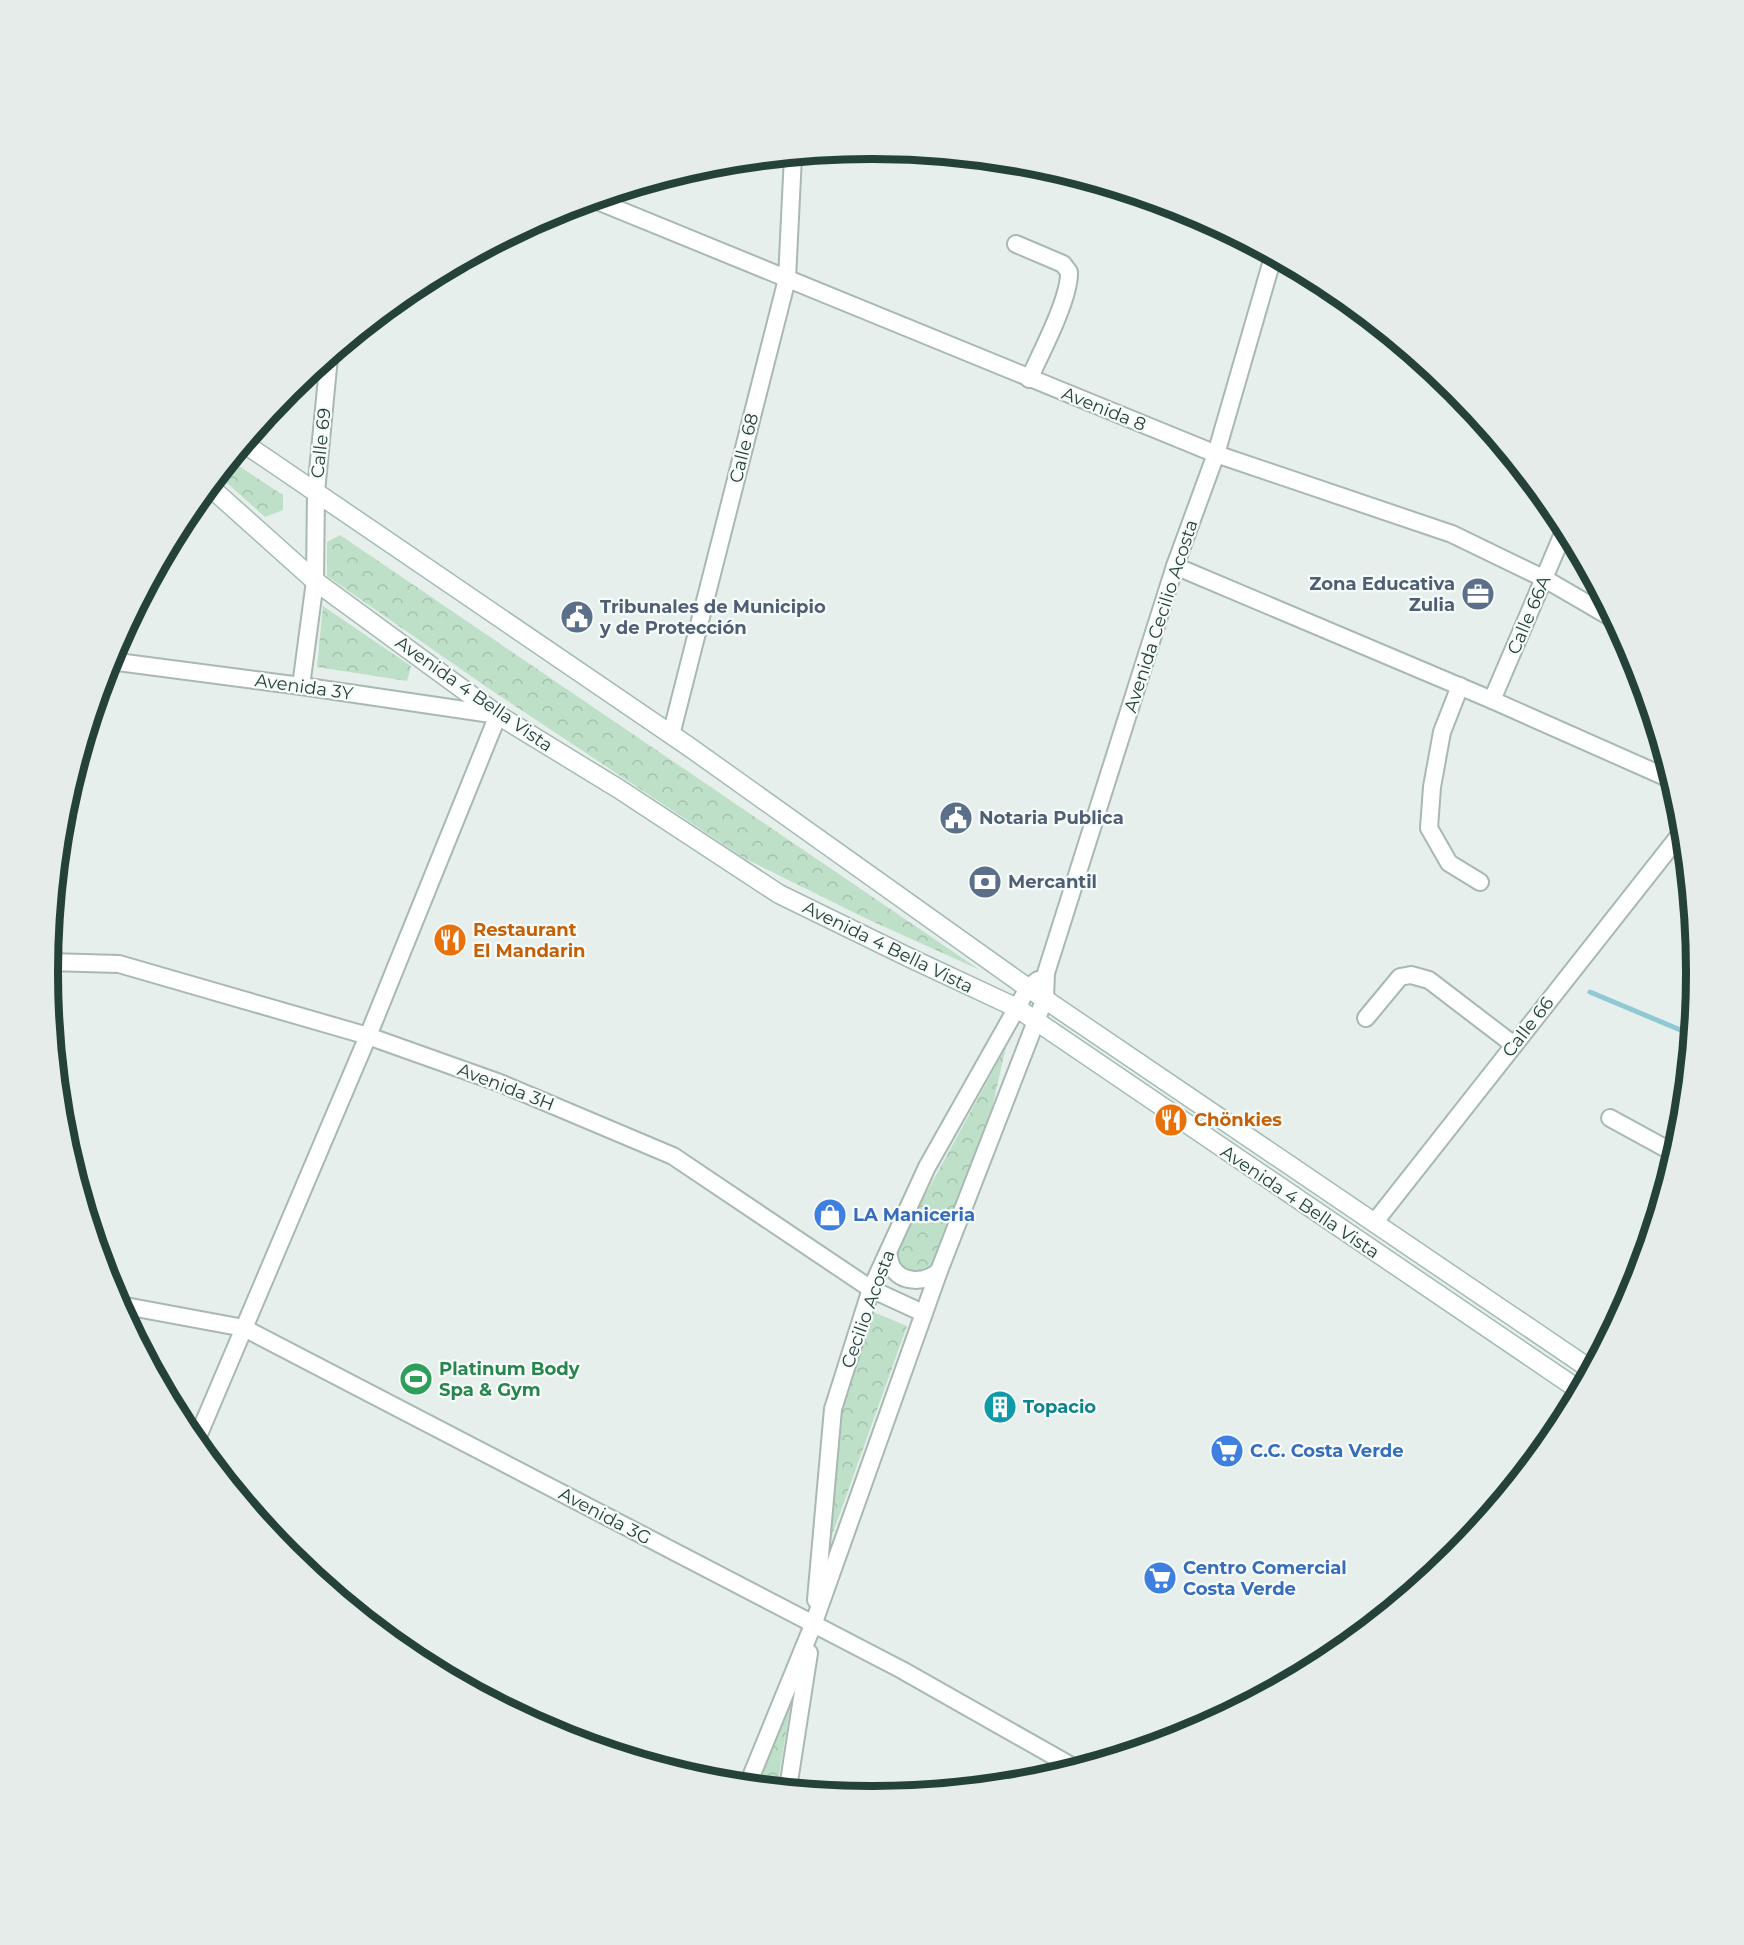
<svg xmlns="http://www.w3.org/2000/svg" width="1744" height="1945" font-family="Montserrat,sans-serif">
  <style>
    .park { fill: url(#park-crowns) }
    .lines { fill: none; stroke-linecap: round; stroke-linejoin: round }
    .stream { stroke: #8ec9d4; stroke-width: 5 }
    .street-casing { stroke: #a8b8b2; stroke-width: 20 }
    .secondary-casing { stroke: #a4bbb3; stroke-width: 21 }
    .street { stroke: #fff; stroke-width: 16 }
    .secondary { stroke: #fff; stroke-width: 18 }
    .labels { text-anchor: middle; stroke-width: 4.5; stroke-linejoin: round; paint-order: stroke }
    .street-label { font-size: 18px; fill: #24423a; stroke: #f7fbf9 }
    .service-label { font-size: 18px; font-weight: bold; fill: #4e5e75; stroke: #f7fbf9; text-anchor: start }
    .food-label { font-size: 18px; font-weight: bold; fill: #c56008; stroke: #f7fbf9; text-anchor: start }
    .shop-label { font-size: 18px; font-weight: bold; fill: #366cbe; stroke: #f7fbf9; text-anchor: start }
    .leisure-label { font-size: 18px; font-weight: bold; fill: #27864d; stroke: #f7fbf9; text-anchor: start }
    .culture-label { font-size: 18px; font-weight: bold; fill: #0d838f; stroke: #f7fbf9; text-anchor: start }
    .rim { fill: none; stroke: #24423a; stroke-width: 8 }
  </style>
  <defs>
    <pattern id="park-crowns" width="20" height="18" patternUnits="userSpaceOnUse" patternTransform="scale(1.5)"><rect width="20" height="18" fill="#bfe0c8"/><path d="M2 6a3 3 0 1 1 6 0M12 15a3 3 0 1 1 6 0" fill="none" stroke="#a4c1ad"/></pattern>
  </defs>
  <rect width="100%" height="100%" fill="#e6efeb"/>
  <g class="park">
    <path d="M231,461L283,495V510L265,517L219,476Z"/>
    <path d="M340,535L980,970L865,918L744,858L491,690L327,576V542Z"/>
    <path d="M323,606L411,666L407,681L317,667Z"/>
    <path d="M1006,1047L993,1104L934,1264L915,1274L902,1268L894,1252Z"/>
    <path d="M873,1312L907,1326L829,1544L840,1410Z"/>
    <path d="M793,1691L777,1787L755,1785Z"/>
  </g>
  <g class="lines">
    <path class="stream" d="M1590,992L1690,1034"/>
    <defs>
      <g id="street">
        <path d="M595,200L1216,454L1452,534L1545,579L1612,618"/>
        <path d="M1016,244L1063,264L1069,272C1070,298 1041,353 1029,379"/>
        <path d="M1175,566L1492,700L1670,779"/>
        <path d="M110,661L301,686L498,715L368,1036L196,1441"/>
        <path d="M301,686L315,581L316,492L329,357"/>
        <path d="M1460,686L1442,732L1432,787L1429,828L1449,863L1480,882"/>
        <path d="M1492,700L1565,529"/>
        <path d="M671,735L787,279L793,156"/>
        <path d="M49,962L119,964L368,1036L500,1083L673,1156L871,1289L923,1313"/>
        <path d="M1366,1018L1400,977L1411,975L1429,980L1514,1045"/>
        <path d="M1610,1118L1674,1153"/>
        <path d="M1374,1223L1682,832"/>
        <path d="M888,1253C889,1257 890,1263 892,1267C902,1284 926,1283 939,1271"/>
        <path d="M120,1305L244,1328L902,1670L1075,1768"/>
        <path d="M816,1600L833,1409L871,1289L927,1167L1028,988L1038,980"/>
        <path d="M748,1784L813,1625L939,1271L1045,998L1046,973L1175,566L1216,454L1273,257"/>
        <path d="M788,1788L809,1653"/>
      </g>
      <g id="secondary">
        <path d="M245,444L688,746L1018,981L1590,1369"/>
        <path d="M210,487L315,581L498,715L619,789L779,894L908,957L1017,1008L1579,1390"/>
      </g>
    </defs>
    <use href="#street" class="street-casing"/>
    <use href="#secondary" class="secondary-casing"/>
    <use href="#street" class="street"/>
    <use href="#secondary" class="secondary"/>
  </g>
  <defs>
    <symbol id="office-disc" viewBox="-11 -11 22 22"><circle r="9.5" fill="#5c6f8a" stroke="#f7fbf9"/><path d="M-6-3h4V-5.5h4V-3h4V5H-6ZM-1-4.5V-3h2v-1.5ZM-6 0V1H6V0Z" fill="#fff"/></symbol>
    <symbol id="civic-disc" viewBox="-11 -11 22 22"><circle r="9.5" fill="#5c6f8a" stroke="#f7fbf9"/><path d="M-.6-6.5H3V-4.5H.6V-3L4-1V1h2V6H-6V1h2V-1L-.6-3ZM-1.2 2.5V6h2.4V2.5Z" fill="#fff"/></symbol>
    <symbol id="bank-disc" viewBox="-11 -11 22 22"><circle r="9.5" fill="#5c6f8a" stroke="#f7fbf9"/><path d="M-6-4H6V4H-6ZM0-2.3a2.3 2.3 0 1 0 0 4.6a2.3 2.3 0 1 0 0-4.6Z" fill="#fff"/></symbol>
    <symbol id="restaurant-disc" viewBox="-11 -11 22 22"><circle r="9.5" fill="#e8710a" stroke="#f7fbf9"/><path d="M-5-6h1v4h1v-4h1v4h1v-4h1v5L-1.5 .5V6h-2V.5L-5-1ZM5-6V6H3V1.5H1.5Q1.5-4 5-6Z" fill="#fff"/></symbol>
    <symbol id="shop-disc" viewBox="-11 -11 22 22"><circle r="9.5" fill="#3f7fe0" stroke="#f7fbf9"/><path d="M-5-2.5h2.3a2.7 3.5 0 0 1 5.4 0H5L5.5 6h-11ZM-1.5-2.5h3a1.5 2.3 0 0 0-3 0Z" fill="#fff"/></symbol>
    <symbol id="stadium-disc" viewBox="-11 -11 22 22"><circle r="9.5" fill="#2e9e5b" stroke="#f7fbf9"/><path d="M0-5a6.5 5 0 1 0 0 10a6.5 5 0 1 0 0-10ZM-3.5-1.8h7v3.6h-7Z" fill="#fff"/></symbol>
    <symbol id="building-disc" viewBox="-11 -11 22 22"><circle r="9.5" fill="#0f9aa8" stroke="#f7fbf9"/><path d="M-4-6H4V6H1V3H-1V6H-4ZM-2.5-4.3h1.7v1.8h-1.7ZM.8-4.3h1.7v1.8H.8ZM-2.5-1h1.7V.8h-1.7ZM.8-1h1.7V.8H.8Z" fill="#fff"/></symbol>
    <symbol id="supermarket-disc" viewBox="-11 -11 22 22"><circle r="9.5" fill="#3f7fe0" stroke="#f7fbf9"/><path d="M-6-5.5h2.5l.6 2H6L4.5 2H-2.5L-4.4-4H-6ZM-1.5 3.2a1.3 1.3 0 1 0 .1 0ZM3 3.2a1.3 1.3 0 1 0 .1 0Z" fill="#fff"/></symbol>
  </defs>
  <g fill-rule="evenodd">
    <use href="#office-disc" x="1459" y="575" width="38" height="38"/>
    <use href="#civic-disc" x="558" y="598" width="38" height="38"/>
    <use href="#civic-disc" x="937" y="799" width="38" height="38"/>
    <use href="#bank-disc" x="966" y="863" width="38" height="38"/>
    <use href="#restaurant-disc" x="431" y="921" width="38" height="38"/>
    <use href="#restaurant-disc" x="1152" y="1101" width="38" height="38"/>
    <use href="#shop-disc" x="811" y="1196" width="38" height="38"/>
    <use href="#stadium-disc" x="397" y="1360" width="38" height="38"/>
    <use href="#building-disc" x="981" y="1388" width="38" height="38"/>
    <use href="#supermarket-disc" x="1208" y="1432" width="38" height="38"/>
    <use href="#supermarket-disc" x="1141" y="1559" width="38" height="38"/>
  </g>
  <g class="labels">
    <g class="street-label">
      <text transform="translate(1104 409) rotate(22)" y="6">Avenida 8</text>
      <text transform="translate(321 443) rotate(-84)" y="6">Calle 69</text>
      <text transform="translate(744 448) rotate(-76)" y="6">Calle 68</text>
      <text transform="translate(1529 615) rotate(-67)" y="6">Calle 66A</text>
      <text transform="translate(1161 616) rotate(-72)" y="6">Avenida Cecilio Acosta</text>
      <text transform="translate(304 687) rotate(8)" y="6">Avenida 3Y</text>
      <text transform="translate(474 694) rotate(35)" y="6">Avenida 4 Bella Vista</text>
      <text transform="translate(888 947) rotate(26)" y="6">Avenida 4 Bella Vista</text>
      <text transform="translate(1528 1027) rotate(-52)" y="6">Calle 66</text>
      <text transform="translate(506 1087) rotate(21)" y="6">Avenida 3H</text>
      <text transform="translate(1300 1202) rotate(34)" y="6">Avenida 4 Bella Vista</text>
      <text transform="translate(868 1309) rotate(-70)" y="6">Cecilio Acosta</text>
      <text transform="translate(605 1516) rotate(28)" y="6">Avenida 3G</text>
    </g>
    <g class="service-label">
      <text x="1455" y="590" text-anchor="end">Zona Educativa<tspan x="1455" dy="21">Zulia</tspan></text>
      <text x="600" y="613">Tribunales de Municipio<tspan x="600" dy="21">y de Protección</tspan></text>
      <text x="979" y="824">Notaria Publica</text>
      <text x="1008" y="888">Mercantil</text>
    </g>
    <g class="food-label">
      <text x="473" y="936">Restaurant<tspan x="473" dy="21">El Mandarin</tspan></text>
      <text x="1194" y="1126">Chönkies</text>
    </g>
    <g class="shop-label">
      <text x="853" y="1221">LA Maniceria</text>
      <text x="1250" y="1457">C.C. Costa Verde</text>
      <text x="1183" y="1574">Centro Comercial<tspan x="1183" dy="21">Costa Verde</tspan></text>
    </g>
    <g class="leisure-label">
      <text x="439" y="1375">Platinum Body<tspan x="439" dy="21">Spa &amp; Gym</tspan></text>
    </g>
    <g class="culture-label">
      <text x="1023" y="1413">Topacio</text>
    </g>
  </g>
  <path d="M0 0H1744V1945H0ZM871 159H873A813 813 0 0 1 1686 972V973A813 813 0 0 1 873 1786H871A813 813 0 0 1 58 973V972A813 813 0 0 1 871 159Z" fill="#e6ecea" fill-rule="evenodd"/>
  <path class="rim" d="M871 159H873A813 813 0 0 1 1686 972V973A813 813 0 0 1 873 1786H871A813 813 0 0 1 58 973V972A813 813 0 0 1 871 159Z"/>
</svg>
